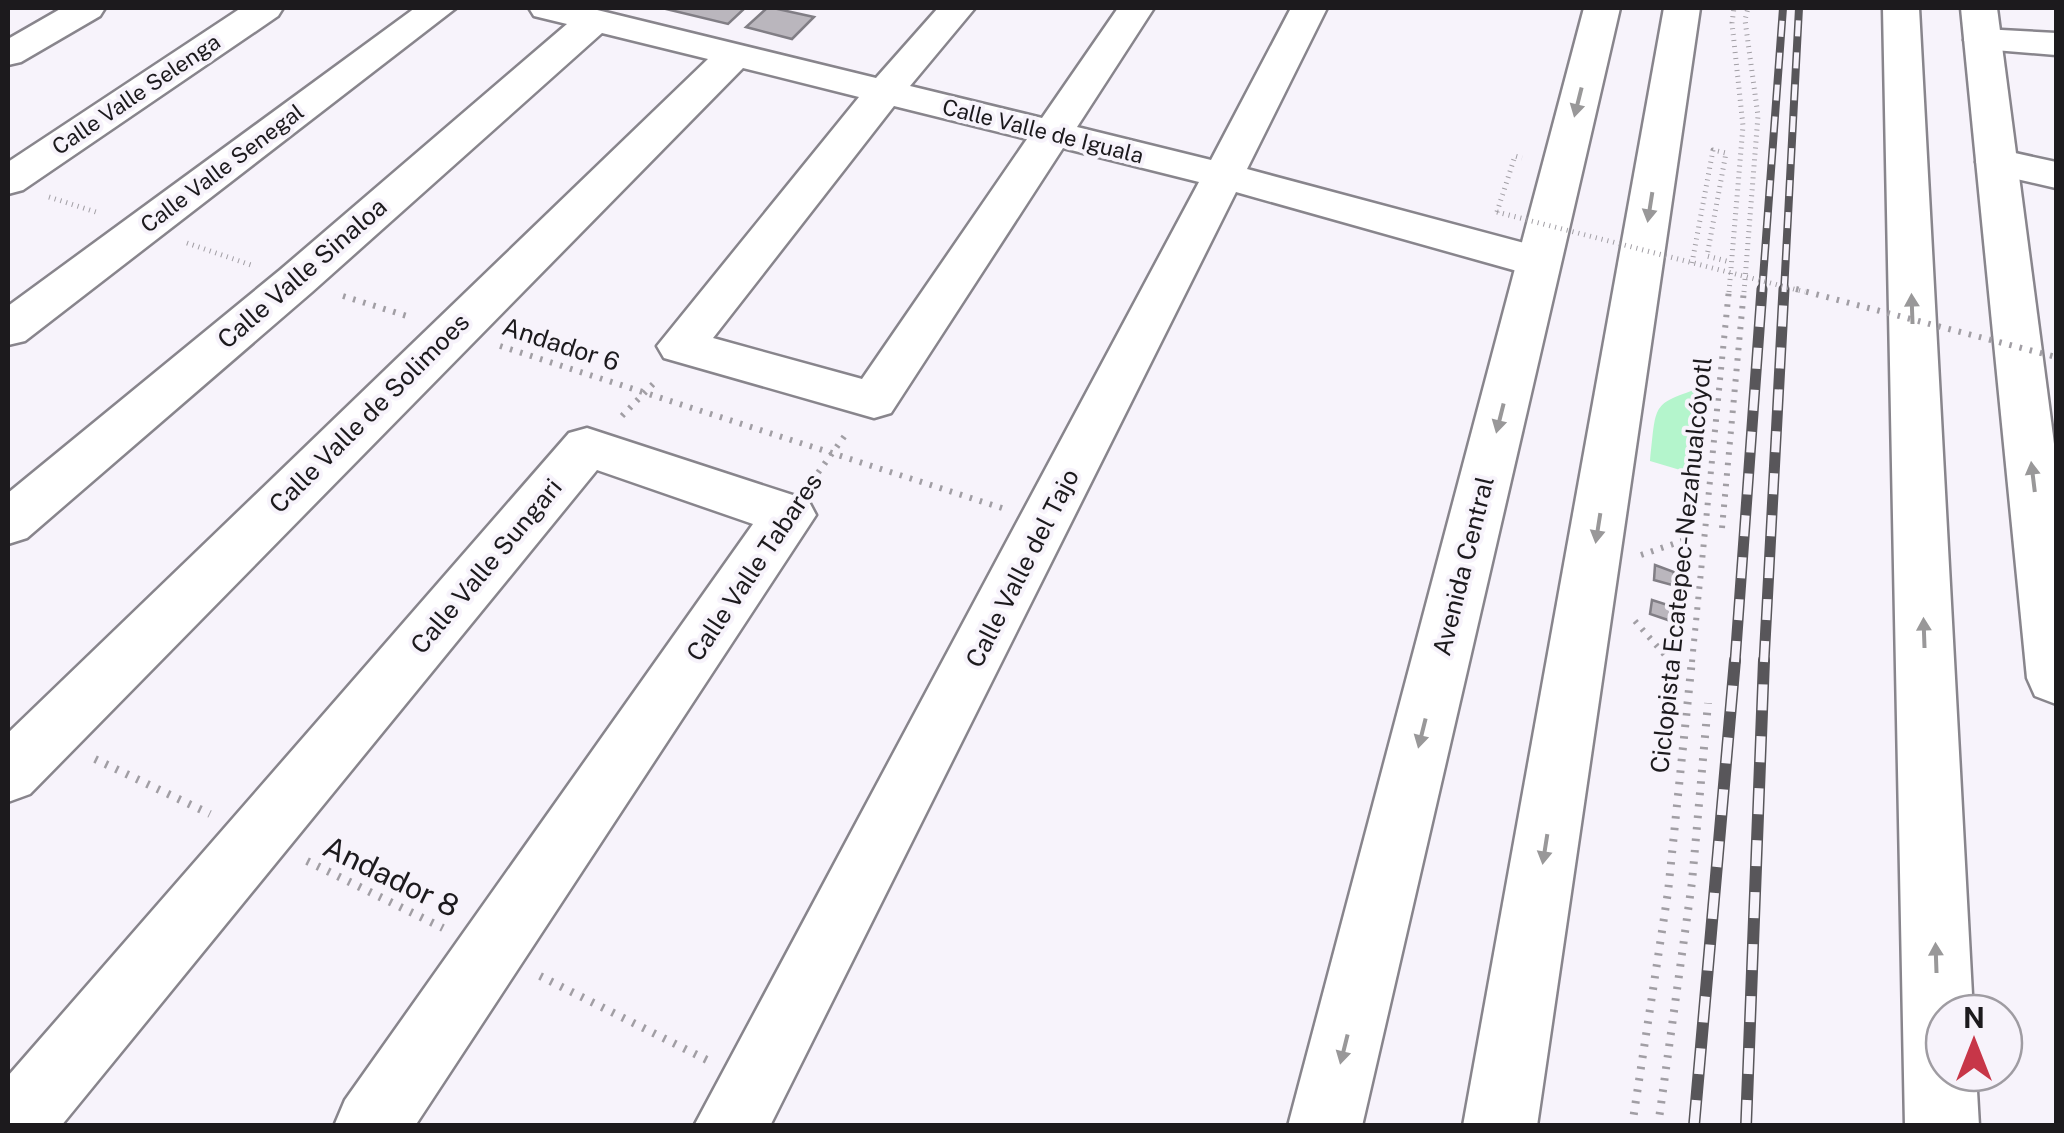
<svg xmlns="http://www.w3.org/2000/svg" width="2064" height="1133" font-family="'Public Sans',sans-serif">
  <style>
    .green { fill: #b4f5cc }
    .building { fill: #bab6bd; stroke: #817e85; stroke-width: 2.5 }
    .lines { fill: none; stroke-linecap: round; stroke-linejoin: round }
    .minor-casing { stroke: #88858c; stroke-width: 5 }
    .major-casing { stroke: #88858c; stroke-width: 5 }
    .highway-casing { stroke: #88858c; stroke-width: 5 }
    .path-far2 { stroke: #a19ea4; stroke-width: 5; stroke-dasharray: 1 5; stroke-linecap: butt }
    .path-far1 { stroke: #a19ea4; stroke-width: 6; stroke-dasharray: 2.5 8; stroke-linecap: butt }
    .path { stroke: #a19ea4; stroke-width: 8; stroke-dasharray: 2.5 9; stroke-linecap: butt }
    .minor { fill: #fff; fill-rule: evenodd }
    .major { fill: #fff; fill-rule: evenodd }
    .highway { fill: #fff; fill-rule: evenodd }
    .rail-far2-casing { stroke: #58565a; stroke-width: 8 }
    .rail-far1-casing { stroke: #58565a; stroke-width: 11 }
    .rail-casing { stroke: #58565a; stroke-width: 12 }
    .rail-far2 { stroke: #f7f3fb; stroke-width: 5; stroke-dasharray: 16; stroke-linecap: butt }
    .rail-far1 { stroke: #f7f3fb; stroke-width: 8; stroke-dasharray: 21; stroke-linecap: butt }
    .rail { stroke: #f7f3fb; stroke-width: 9; stroke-dasharray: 26; stroke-linecap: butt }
    .path-bridge-far1 { stroke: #a19ea4; stroke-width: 5; stroke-dasharray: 1 5; stroke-linecap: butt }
    .path-bridge { stroke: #a19ea4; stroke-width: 6; stroke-dasharray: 2.5 8; stroke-linecap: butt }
    .oneway { fill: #999899 }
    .labels { text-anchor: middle; stroke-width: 8; stroke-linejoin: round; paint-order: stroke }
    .far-street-label { font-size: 22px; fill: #1c1a1d; stroke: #f7f3fb }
    .street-label { font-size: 25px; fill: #1c1a1d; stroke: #f7f3fb }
    .near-street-label { font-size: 30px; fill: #1c1a1d; stroke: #f7f3fb }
  </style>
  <rect width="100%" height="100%" fill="#f7f3fb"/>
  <path class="green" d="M1709,385L1697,475L1650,461C1657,400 1650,405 1709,385Z"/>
  <g class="building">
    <path d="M662,8H745L728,24Z"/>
    <path d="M767,8H773L814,17L792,39L746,27Z"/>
    <path d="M1655,565L1674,572L1672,585L1654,580Z"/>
    <path d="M1652,600L1671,606L1668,620L1650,614Z"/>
  </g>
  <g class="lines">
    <defs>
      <g id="minor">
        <path d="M62,8H105L100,16L21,62L8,65V39Z"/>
        <path d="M241,8H283L278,16L23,190L8,194V162Z"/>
        <path d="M415,8H456L25,341L8,345V306Z"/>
        <path d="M529,8H589L876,78L938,8H975L910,86L1042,118L1118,8H1154L1077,127L1211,160L1291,8H1327L1247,169L1554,251L1560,262L1554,273L1538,277L1236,192L770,1126H694L1199,182L1063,148L891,413L874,418L664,358L657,346L859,97L743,68L30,794L8,802V733L708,59L602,33L312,292L27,538L8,544V493L280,270L567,24L534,16ZM894,106L1027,139L862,379L713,338Z"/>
        <path d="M1983,29L2056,33V55L1970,48L1964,40L1970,32Z"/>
        <path d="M1997,149L2056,162V188L1982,171L1976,162L1982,153Z"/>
        <path d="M587,428L808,500L816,515L415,1126H334L345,1100L753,524L597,470L61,1126H8V1076L569,433Z"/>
      </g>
      <g id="major">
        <path d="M1584,8H1620L1362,1126H1288Z"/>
        <path d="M1961,8H1997L2056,459V704L2035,696L2027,678Z"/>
      </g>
      <g id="highway">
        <path d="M1664,8H1700L1537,1126H1463Z"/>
        <path d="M1883,8H1919L1973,1013H1944V1073H1976L1979,1126H1905Z"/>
      </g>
    </defs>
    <use href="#minor" class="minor-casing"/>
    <use href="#major" class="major-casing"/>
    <use href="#highway" class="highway-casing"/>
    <g class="path-far2">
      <path d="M49,197L99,213"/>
      <path d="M1497,212L1515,156L1522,158"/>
      <path d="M187,243L251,265"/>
      <path d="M1692,263L1713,150L1726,153L1707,256L1730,262"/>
      <path d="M1729,292L1743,126L1732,23L1734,8"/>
      <path d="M1744,292L1758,116L1745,20L1748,8"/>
    </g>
    <g class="path-far1">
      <path d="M343,296L407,316"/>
      <path d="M500,346L1002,508"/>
      <path d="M622,416L658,379"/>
      <path d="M812,481L846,434"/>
      <path d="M1722,528L1744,289"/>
      <path d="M1641,555L1682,541"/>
      <path d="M1635,621L1671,662"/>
      <path d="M1692,662L1729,289"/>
    </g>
    <g class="path">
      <path d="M1669,660L1676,668"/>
      <path d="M95,759L210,814"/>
      <path d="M307,861L443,928"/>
      <path d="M540,976L707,1060"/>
      <path d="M1632,1126L1668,892L1692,660"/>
      <path d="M1658,1126L1692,882L1708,703"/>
    </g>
    <use href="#minor" class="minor"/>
    <use href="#major" class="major"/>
    <use href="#highway" class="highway"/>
    <defs>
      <g id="rail-far2">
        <path d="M1762,292L1783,8"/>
        <path d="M1784,292L1799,8"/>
      </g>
      <g id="rail-far1">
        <path d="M1735,662L1762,289"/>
        <path d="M1764,662L1784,289"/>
      </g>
      <g id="rail">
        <path d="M1694,1126L1735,660"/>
        <path d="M1746,1126L1764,660"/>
      </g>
    </defs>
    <use href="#rail-far2" class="rail-far2-casing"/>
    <use href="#rail-far1" class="rail-far1-casing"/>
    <use href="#rail" class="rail-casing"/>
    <use href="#rail-far2" class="rail-far2"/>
    <use href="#rail-far1" class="rail-far1"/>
    <use href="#rail" class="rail"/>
    <path class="path-bridge-far1" d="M1497,212L1805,292"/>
    <path class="path-bridge" d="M1796,289L2056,357"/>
  </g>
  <defs><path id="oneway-solid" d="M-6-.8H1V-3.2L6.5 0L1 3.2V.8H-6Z" transform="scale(2.5)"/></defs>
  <g class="oneway">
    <use href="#oneway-solid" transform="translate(1578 102) rotate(104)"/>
    <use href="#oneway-solid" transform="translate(1650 207) rotate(99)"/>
    <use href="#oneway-solid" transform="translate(1912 309) rotate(-92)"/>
    <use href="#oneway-solid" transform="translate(1500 418) rotate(104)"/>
    <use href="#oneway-solid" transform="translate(2033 477) rotate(-97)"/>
    <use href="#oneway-solid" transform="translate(1598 528) rotate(99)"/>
    <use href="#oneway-solid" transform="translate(1924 633) rotate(-92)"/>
    <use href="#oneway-solid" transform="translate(1422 733) rotate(104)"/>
    <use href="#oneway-solid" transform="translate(1545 849) rotate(99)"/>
    <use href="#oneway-solid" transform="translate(1936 958) rotate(-92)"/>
    <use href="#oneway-solid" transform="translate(1344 1049) rotate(104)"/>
  </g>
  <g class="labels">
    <g class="far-street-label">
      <text transform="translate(136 94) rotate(-34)" y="8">Calle Valle Selenga</text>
      <text transform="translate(1043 131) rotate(14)" y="8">Calle Valle de Iguala</text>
      <text transform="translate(222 168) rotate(-37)" y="8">Calle Valle Senegal</text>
    </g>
    <g class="street-label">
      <text transform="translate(302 273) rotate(-41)" y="9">Calle Valle Sinaloa</text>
      <text transform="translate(561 344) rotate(18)" y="9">Andador 6</text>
      <text transform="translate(369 413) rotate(-45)" y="9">Calle Valle de Solimoes</text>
      <text transform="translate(1681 565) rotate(-84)" y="9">Ciclopista Ecatepec-Nezahualcóyotl</text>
      <text transform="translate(486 566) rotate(-50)" y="9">Calle Valle Sungari</text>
      <text transform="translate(1463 566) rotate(-76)" y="9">Avenida Central</text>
      <text transform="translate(754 567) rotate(-56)" y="9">Calle Valle Tabares</text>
      <text transform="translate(1022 568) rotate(-63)" y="9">Calle Valle del Tajo</text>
    </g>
    <g class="near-street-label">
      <text transform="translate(391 877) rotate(26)" y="10">Andador 8</text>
    </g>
  </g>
  <rect width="2064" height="1133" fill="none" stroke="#1c1a1d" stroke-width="20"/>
  <g transform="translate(1974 1043)"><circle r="48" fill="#f7f3fb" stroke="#9f9ca2" stroke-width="2.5"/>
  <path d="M0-8L18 38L0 25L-18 38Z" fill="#c73648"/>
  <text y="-15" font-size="28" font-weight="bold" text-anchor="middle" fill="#1c1a1d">N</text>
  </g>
</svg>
